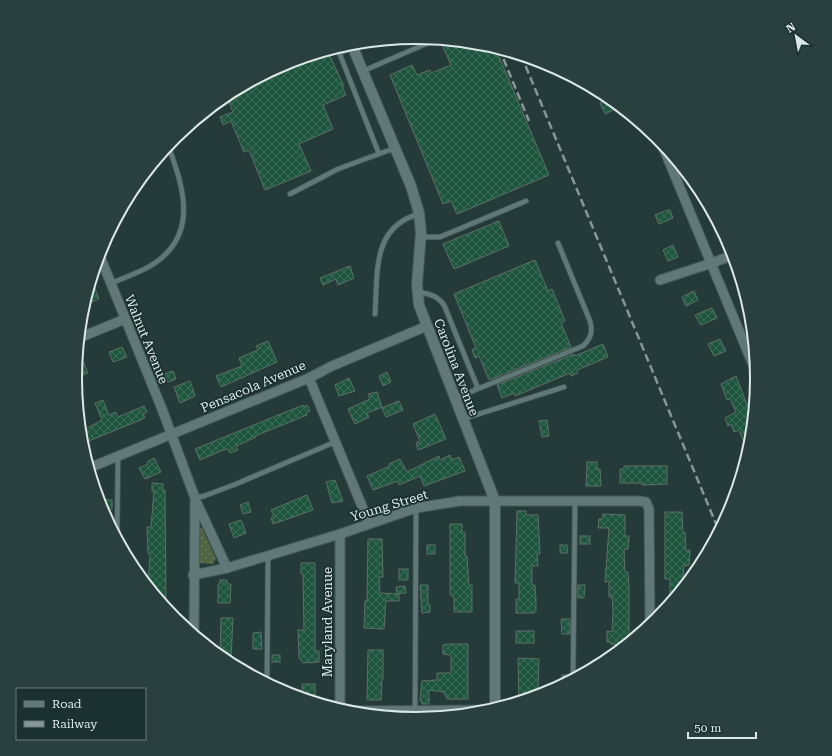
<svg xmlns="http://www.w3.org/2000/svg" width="832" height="756" font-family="'Roboto Serif',serif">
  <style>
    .grass { fill: url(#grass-dots) }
    .building { fill: url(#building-cross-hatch); stroke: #5d7066 }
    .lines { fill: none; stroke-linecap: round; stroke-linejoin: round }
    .service-casing { stroke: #465959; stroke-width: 6 }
    .minor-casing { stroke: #465959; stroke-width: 11 }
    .tertiary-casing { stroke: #465959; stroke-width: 12 }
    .service { stroke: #607877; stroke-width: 4.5 }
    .minor { stroke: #607877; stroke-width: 9 }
    .tertiary { stroke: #607877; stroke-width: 10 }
    .rail { stroke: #869796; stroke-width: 2.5; stroke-dasharray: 8 4; stroke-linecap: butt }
    .labels { text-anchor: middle; stroke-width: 3.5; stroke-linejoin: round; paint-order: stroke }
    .street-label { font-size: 13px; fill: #dbe8e7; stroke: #1b3130 }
    .rim { fill: none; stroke: #dbe8e7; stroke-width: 2 }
  </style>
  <defs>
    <pattern id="grass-dots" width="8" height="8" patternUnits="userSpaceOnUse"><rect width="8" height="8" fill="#516443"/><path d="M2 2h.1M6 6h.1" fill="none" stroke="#697a5e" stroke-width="1.8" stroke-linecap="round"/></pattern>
    <pattern id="building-cross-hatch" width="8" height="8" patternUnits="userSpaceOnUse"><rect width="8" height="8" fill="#1e553e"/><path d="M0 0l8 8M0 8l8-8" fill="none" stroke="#3e6d5a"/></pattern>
  </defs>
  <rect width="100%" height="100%" fill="#253b3a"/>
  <path class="grass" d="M199,527L202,528L216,559L213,564L199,563L197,529Z"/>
  <g class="building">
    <path d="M445,40L483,44L495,47L549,175L457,214L451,201L443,204L390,75L412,65L417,75L430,70L431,73L451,65L441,42Z"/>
    <path d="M327,50L344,86L342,87L346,95L323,105L333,129L299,144L311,171L265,190L249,150L244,152L231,121L223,125L220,117L233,112L226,95L286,63Z"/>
    <path d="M610,99L617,104L618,108L605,114L600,103Z"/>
    <path d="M668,210H670L673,218L659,224L655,215Z"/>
    <path d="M499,221L509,246L454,269L443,244Z"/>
    <path d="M673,245L678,257L668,261L663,250Z"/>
    <path d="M535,260L548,291L552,289L565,321L561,323L571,347L489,380L479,356L475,358L472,350L476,348L454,294Z"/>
    <path d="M350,266L354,278L338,285L336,279L323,285L320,278Z"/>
    <path d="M94,286L99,299L83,305L88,289Z"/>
    <path d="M694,291L698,300L686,306L682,297Z"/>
    <path d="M712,308L717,318L701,325L695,315Z"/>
    <path d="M720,339L726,351L714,356L708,344Z"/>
    <path d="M268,341L277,362L221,387L216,376L242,366L239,358L258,350L256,346Z"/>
    <path d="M603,344L608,357L577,370L578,373L571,376L570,373L515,396L514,393L502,398L497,385L574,354L575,356Z"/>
    <path d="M122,347L127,357L113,362L109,352Z"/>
    <path d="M83,361L88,373L75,378L76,363Z"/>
    <path d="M173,371L176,379L168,382L164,374Z"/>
    <path d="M387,372L391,382L383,386L379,376Z"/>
    <path d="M736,376L748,407L752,406L754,410L748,452L739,430L734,432L731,424L728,426L725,418L736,412L730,399L727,400L721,384Z"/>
    <path d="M349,378L355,391L339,396L335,385Z"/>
    <path d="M190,381L195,396L180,403L174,387Z"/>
    <path d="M377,392L382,407L367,413L369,417L355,424L348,409L370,399L368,394Z"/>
    <path d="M103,400L109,415L116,412L118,417L144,406L147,412L143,414L145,417L143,419L81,444L80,432L102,420L95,403Z"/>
    <path d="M399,401L403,410L386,417L382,408Z"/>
    <path d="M303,405L304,407L307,405L310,411L306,413L307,415L255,436L256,437L236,446L238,450L230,453L228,449L223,450L200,460L195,449Z"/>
    <path d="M435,414L446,439L418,450L416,443L420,441L413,424Z"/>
    <path d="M547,420L549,436L542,437L539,421Z"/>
    <path d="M450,455L452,460L459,457L465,471L424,486L420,476L399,485L398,481L373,490L367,476L390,466L389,464L400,459L407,472L439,456L440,460Z"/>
    <path d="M154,458L161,472L145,479L139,468L148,464L147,462Z"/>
    <path d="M587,462H597V469H600L601,486H586Z"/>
    <path d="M624,466H667V484L642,485V483H620V469H624Z"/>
    <path d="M335,480L343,501L332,503L326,482Z"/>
    <path d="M152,483L163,484V490H165L166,608L148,586L150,554H148L147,527H151L154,491H152Z"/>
    <path d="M307,495L313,510L273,524L271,518L274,516L271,510Z"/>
    <rect x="103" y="500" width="9" height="9"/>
    <path d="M248,502L251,512L243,514L240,505Z"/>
    <path d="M517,511H526V515H538L540,554H537L538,566H532V585H535L536,600V611L534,613H516V599H519V583H515Z"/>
    <path d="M665,512H682L683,533L685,532L686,551L690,550L689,565L684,566L682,589L670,603V579H665Z"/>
    <path d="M603,514L625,515V536H629L628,549H624L625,572H628L629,586V642L626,645L611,644V642H607V631L612,632L613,612L612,597H609V581L605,582L609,528H598L599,519H603Z"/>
    <path d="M241,520L246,533L234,538L229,524Z"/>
    <path d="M450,524H462V532H465V556H467L469,585H472V612H454V597L450,595Z"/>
    <rect x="580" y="536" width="10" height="8"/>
    <path d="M368,539H382L383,577H379L380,593L399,594V601H386L384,629L364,628L365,601H367Z"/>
    <rect x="427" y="545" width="8" height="9"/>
    <path d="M560,545H567L568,553H560Z"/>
    <path d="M301,563H315V651H319V662L303,663L299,658L298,630H304L303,574H301Z"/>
    <rect x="399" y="569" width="9" height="11"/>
    <path d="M220,580H227V584H231L230,603H218V584H220Z"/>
    <path d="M420,585H428V605H430V612L422,613Z"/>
    <path d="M578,585H585L584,598H578Z"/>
    <path d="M405,586L406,593L397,594L396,587Z"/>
    <path d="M221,618H233L231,659H224L220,656Z"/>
    <path d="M561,619H570V634H562Z"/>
    <rect x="516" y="631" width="18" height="12"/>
    <path d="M261,632L262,649H253V633Z"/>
    <path d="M448,644H468V699H447L444,692L429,690V704H422V701H420L422,681L437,680V673H451V655L443,654V645Z"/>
    <path d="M368,650H383V679H382L381,700H367Z"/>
    <rect x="272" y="655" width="8" height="7"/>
    <path d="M518,658L539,659L538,689L552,690L519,701Z"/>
    <path d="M562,675H569V681L562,685Z"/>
    <path d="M302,684H315V695H313V699L304,698V696H302Z"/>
  </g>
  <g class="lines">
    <defs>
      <g id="service">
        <path d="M337,47L379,154"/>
        <path d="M339,53L353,48"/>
        <path d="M363,71L437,39"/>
        <path d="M290,194L338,169L395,148"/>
        <path d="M421,237H440L526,201"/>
        <path d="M111,283C126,277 142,272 155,263C199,233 183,186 168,145"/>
        <path d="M418,292C429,294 437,295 444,305L477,386L475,390L455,399"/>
        <path d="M375,314C378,274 371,227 419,214"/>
        <path d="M475,390L583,346C591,338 593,332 590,321L558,243"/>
        <path d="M463,419L564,387"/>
        <path d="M195,498L204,496L236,484L335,442"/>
        <path d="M117,539L118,456"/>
        <path d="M573,679L575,501"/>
        <path d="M267,683L268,556"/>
        <path d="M415,719L416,508"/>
      </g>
      <g id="minor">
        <path d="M661,142L756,372"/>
        <path d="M99,254L162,409L195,498L194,635"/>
        <path d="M660,280L712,263L733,255"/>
        <path d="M79,338L125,319"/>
        <path d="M309,378L369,523"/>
        <path d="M89,468L309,378L332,366L427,326"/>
        <path d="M196,501L227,568"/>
        <path d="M340,534V710"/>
        <path d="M193,575L227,568L340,534L416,508L460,501H640L646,502L649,509L650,625"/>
        <path d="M344,711L490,710"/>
      </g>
      <path id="tertiary" d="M351,43L411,186L419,213L421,233L417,284L419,305L495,501V709"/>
    </defs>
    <use href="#service" class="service-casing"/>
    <use href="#minor" class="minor-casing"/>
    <use href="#tertiary" class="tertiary-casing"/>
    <use href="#service" class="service"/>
    <use href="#minor" class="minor"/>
    <use href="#tertiary" class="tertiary"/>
    <g class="rail">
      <path d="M499,48L529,121"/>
      <path d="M521,55L719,531"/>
    </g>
  </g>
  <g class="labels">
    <g class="street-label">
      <text transform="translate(147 339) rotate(68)" y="5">Walnut Avenue</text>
      <text transform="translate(457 367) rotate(69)" y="5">Carolina Avenue</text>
      <text transform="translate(253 386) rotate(-23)" y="5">Pensacola Avenue</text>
      <text transform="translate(389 505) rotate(-17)" y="5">Young Street</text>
      <text transform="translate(327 622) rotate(-90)" y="5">Maryland Avenue</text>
    </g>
  </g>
  <path d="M0 0H832V756H0ZM82 378a334 334 0 1 1 668 0a334 334 0 1 1-668 0Z" fill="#2a403f" fill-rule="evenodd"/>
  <path class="rim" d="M82 378a334 334 0 1 1 668 0a334 334 0 1 1-668 0Z"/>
  <rect x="16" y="688" width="130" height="52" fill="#1b3130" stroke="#687a79"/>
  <rect x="24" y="701" width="20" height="6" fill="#607877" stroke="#687a79"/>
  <text x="52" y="708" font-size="12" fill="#dbe8e7">Road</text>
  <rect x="24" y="721" width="20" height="6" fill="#869796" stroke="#687a79"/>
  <text x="52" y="728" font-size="12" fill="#dbe8e7">Railway</text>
  <g transform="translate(796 36) rotate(328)" stroke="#1b3130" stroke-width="3" paint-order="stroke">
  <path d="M0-3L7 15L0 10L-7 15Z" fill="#dbe8e7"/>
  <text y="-6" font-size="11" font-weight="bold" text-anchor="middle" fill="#dbe8e7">N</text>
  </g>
  <path d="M688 732v6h68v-6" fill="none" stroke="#dbe8e7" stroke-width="2"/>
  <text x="694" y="732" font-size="12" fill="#dbe8e7" stroke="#1b3130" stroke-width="3" paint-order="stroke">50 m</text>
</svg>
